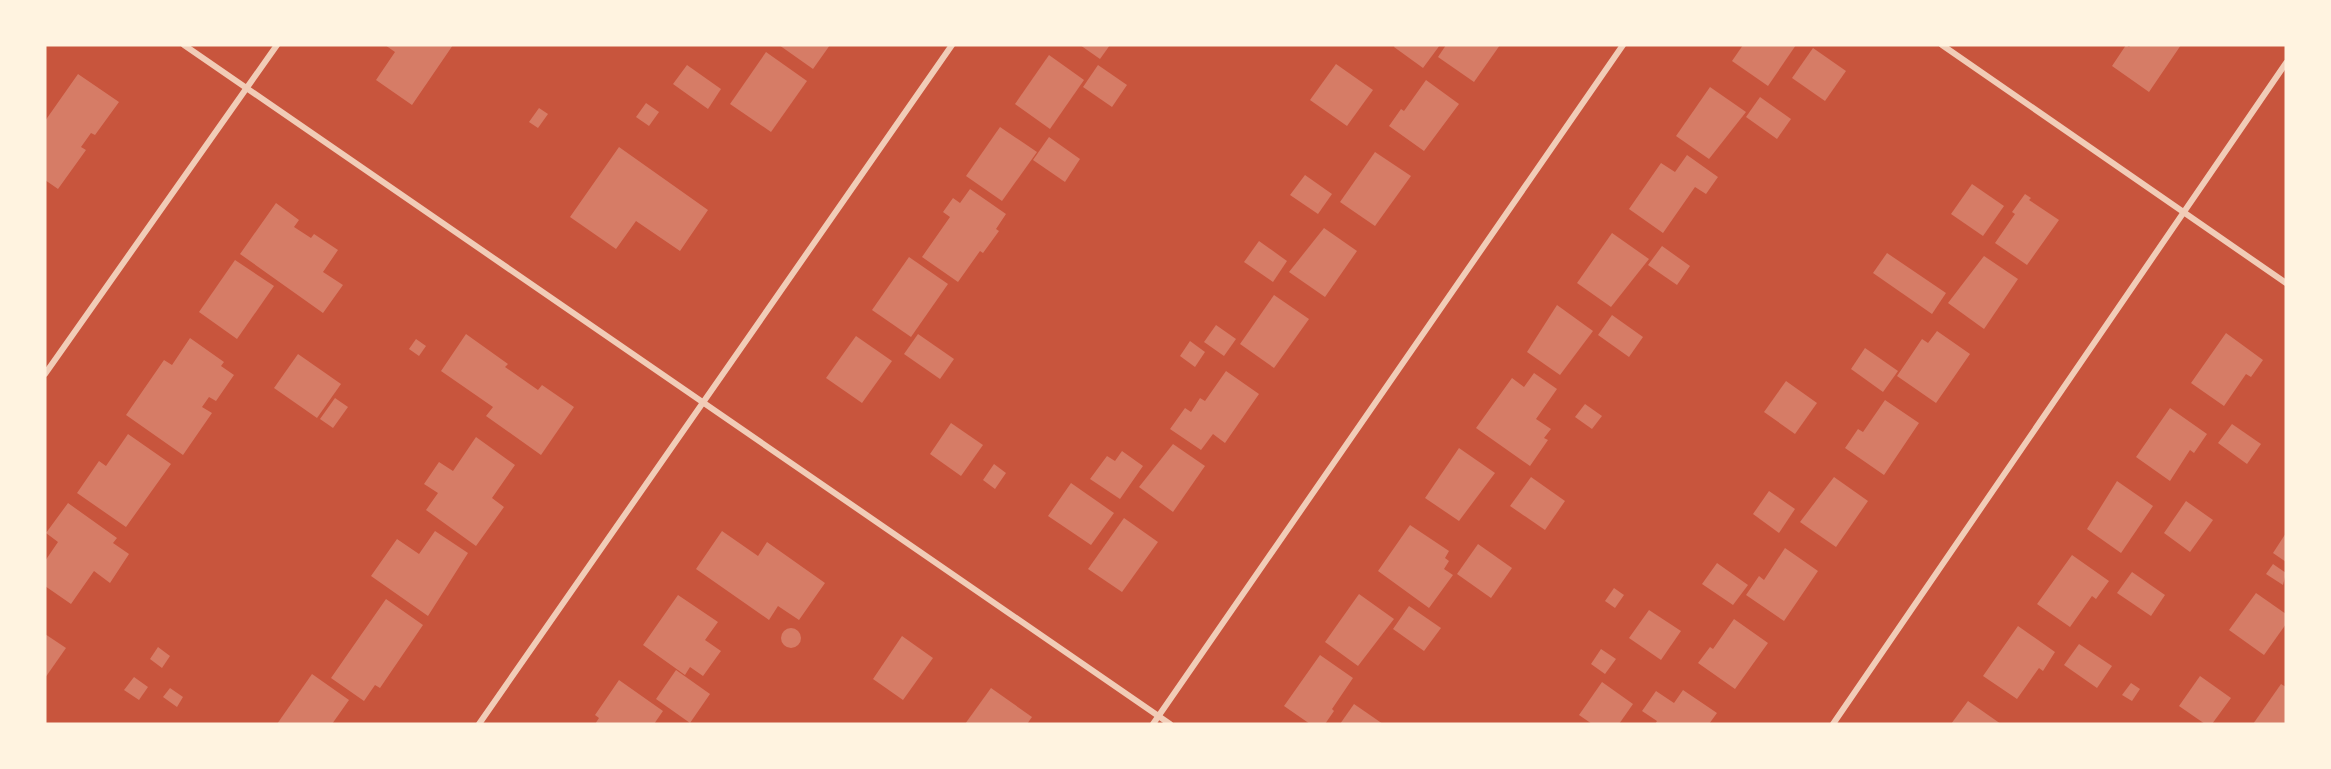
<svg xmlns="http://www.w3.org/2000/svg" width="2331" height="769" font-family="Manrope,sans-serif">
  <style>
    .building { fill: #d67c66 }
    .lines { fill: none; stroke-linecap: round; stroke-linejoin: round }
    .minor { stroke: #f1ccb7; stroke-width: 6 }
  </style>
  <rect width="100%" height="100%" fill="#c8553d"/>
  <g class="building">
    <path d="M385,45H453L412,105L376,80L395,52Z"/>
    <path d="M779,45H830L813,69Z"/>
    <path d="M1080,45H1110L1100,59Z"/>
    <path d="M1395,45H1440L1423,68L1394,47Z"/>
    <path d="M1446,45H1500L1474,82L1438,57Z"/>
    <path d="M1743,45H1796L1768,86L1732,61Z"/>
    <path d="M2126,45L2129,47L2131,45H2181L2149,92L2112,66Z"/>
    <path d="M1813,48L1846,71L1825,101L1792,78Z"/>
    <path d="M766,52L807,81L771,132L730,104Z"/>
    <path d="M1049,55L1084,80L1050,129L1015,104Z"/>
    <path d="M1336,64L1373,90L1347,126L1310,100Z"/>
    <path d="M687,65L721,89L708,109L673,84Z"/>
    <path d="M1098,65L1127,85L1112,107L1083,87Z"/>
    <path d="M78,74L119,102L95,135L91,133L81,147L86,150L58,189L45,180V121Z"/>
    <path d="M1426,80L1459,104L1424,151L1389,126L1401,109L1404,111Z"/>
    <path d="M1710,87L1746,112L1709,159L1676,136Z"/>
    <path d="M1760,97L1791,119L1777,139L1746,117Z"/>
    <path d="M646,103L659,112L649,126L636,117Z"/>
    <path d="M539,108L548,114L538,128L529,122Z"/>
    <path d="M1000,127L1037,152L1002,201L966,176Z"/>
    <path d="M1049,137L1080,159L1065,182L1033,160Z"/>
    <path d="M619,147L708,210L680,251L636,221L616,249L570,217Z"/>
    <path d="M1375,152L1411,176L1375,226L1340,202Z"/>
    <path d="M1687,155L1718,177L1706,194L1695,187L1663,233L1629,209L1661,163L1675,172Z"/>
    <path d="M1305,175L1332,194L1318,214L1290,195Z"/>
    <path d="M1972,184L2004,206L1983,236L1951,214Z"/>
    <path d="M970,189L1006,214L996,229L999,231L983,253L980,251L958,282L922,257L950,217L943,212L953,198L960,203Z"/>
    <path d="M2025,194L2031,198L2029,200L2059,220L2027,265L1995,243L2015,214L2012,212Z"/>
    <path d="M276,203L299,220L294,227L311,238L314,234L338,250L323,272L343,285L323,313L240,254Z"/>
    <path d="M1324,228L1357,251L1325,297L1289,272Z"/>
    <path d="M1612,233L1649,259L1611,307L1577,283Z"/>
    <path d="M1259,241L1287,261L1273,282L1244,262Z"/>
    <path d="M1662,246L1690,266L1677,285L1648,265Z"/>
    <path d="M1887,253L1946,293L1932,314L1873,273Z"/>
    <path d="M1984,256L2018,279L1984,329L1948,303Z"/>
    <path d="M909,257L948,284L911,337L872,310Z"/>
    <path d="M235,260L274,286L237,339L199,312Z"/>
    <path d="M1274,295L1309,319L1274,368L1240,344Z"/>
    <path d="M1557,305L1593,331L1560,375L1527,352Z"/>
    <path d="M1612,315L1643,337L1629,357L1598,335Z"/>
    <path d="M1216,325L1236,339L1224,356L1204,342Z"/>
    <path d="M1937,331L1970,354L1936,403L1897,376L1922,339L1928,343Z"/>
    <path d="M2226,333L2263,360L2251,377L2246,374L2224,406L2191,383Z"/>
    <path d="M466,334L508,364L505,367L538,390L542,385L574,407L541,455L486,416L493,407L441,371Z"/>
    <path d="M918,334L954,359L940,379L904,354Z"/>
    <path d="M856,336L892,361L862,403L826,378Z"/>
    <path d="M190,338L224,362L221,366L234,375L216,401L209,397L202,407L212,413L183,455L126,415L164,360L172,365Z"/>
    <path d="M416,339L426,346L419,356L409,349Z"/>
    <path d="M1190,341L1205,352L1195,367L1180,356Z"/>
    <path d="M1865,348L1898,371L1883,392L1851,369Z"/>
    <path d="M298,354L341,384L317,418L274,388Z"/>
    <path d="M1226,371L1259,394L1225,443L1213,434L1201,450L1170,429L1185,408L1191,412L1200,398L1205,401Z"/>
    <path d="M1534,373L1557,389L1536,419L1551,429L1544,438L1548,440L1530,466L1476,428L1512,378L1524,387Z"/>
    <path d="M1786,381L1817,403L1795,434L1764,412Z"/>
    <path d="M335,398L348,407L333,428L320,419Z"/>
    <path d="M1885,400L1919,423L1884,475L1845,448L1858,429L1863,432Z"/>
    <path d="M1585,404L1602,416L1592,429L1575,417Z"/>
    <path d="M2170,408L2207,434L2194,453L2190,450L2170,481L2136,457Z"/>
    <path d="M951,423L983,445L961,476L930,454Z"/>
    <path d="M2232,424L2261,444L2247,464L2218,443Z"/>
    <path d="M128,434L171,464L126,527L77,493L99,461L106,466Z"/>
    <path d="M476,437L515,465L492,498L504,507L476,546L426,510L438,493L424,484L439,462L453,471Z"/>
    <path d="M1173,444L1205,466L1173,512L1139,487Z"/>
    <path d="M1459,448L1495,473L1459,521L1425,498Z"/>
    <path d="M1122,451L1143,466L1120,499L1090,479L1107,456L1115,461Z"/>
    <path d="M994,464L1006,473L995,489L983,480Z"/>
    <path d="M1531,477L1565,501L1545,530L1510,506Z"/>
    <path d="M1834,477L1868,501L1836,547L1800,522Z"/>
    <path d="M2117,481L2153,506L2121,553L2087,529Z"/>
    <path d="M1071,483L1114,513L1091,545L1048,516Z"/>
    <path d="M1769,491L1795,509L1779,533L1753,514Z"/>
    <path d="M2186,501L2213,520L2190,552L2164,533Z"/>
    <path d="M68,503L117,538L113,543L129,554L110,583L94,571L71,604L45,586V561L58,542L46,533Z"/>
    <path d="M1124,518L1158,542L1122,592L1088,569Z"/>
    <path d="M1410,525L1449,551L1445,558L1449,561L1444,569L1453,575L1429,608L1378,571Z"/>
    <path d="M435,531L468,553L428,616L371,576L397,539L419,554Z"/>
    <path d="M722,531L758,556L767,542L825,583L799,620L778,606L769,620L696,569Z"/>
    <path d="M2286,533V562L2273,553Z"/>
    <path d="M1478,544L1512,568L1491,598L1457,574Z"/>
    <path d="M1785,548L1818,571L1784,621L1746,595L1759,576L1764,580Z"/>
    <path d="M2072,555L2109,581L2096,599L2092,596L2070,627L2037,604Z"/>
    <path d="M1717,563L1748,585L1733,605L1702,584Z"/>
    <path d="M2273,564L2286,573L2283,585L2266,574Z"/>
    <path d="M2132,572L2165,595L2151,616L2117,593Z"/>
    <path d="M1614,588L1624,595L1615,608L1605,601Z"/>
    <path d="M2256,593L2286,614V624L2264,655L2229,630Z"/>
    <path d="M1359,594L1394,619L1358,666L1325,642Z"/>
    <path d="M678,595L718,622L705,640L721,651L703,676L690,667L685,675L643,645Z"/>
    <path d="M386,599L423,625L380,688L375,685L364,701L331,678Z"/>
    <path d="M1409,606L1441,628L1424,651L1393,629Z"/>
    <path d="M1649,610L1681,631L1661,660L1629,638Z"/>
    <path d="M1734,619L1768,643L1735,689L1698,663L1710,647L1713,649Z"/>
    <path d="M2018,626L2055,652L2043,671L2039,668L2017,699L1983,676Z"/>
    <circle cx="791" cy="638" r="10"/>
    <path d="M45,634L66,648L45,678Z"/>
    <path d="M902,636L933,658L903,700L873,679Z"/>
    <path d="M2079,644L2112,666L2097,688L2064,665Z"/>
    <path d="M158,647L170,656L162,668L150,659Z"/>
    <path d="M1601,649L1616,659L1605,674L1591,664Z"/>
    <path d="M1320,655L1353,678L1332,709L1334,711L1325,724H1310L1284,706Z"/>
    <path d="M676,670L710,694L690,723L656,699Z"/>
    <path d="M312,674L349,700L332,724H277Z"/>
    <path d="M2200,676L2231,698L2212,724H2205L2179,706Z"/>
    <path d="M134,677L148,687L139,700L124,690Z"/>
    <path d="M619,680L663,711L654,724H595L599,718L595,715Z"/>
    <path d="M1602,682L1633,704L1619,724H1592L1579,715Z"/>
    <path d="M2131,683L2140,689L2132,701L2122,695Z"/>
    <path d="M2281,684L2286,687V724H2253Z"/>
    <path d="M170,688L183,697L177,707L163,697Z"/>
    <path d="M991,688L1032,717L1027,724H965Z"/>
    <path d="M1683,690L1717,713L1709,724H1655L1657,721L1642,711L1656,691L1674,703Z"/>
    <path d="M1968,701L2001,724H1951Z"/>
    <path d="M1354,704L1383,724H1340Z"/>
  </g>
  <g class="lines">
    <g class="minor">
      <path d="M184,45L1170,724"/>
      <path d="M1942,45L2286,283"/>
      <path d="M45,374L277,45"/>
      <path d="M479,724L952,45"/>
      <path d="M1153,724L1623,45"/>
      <path d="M1833,724L2286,63"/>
    </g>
  </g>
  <rect width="2331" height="769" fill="none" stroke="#fff3e0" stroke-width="93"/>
</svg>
